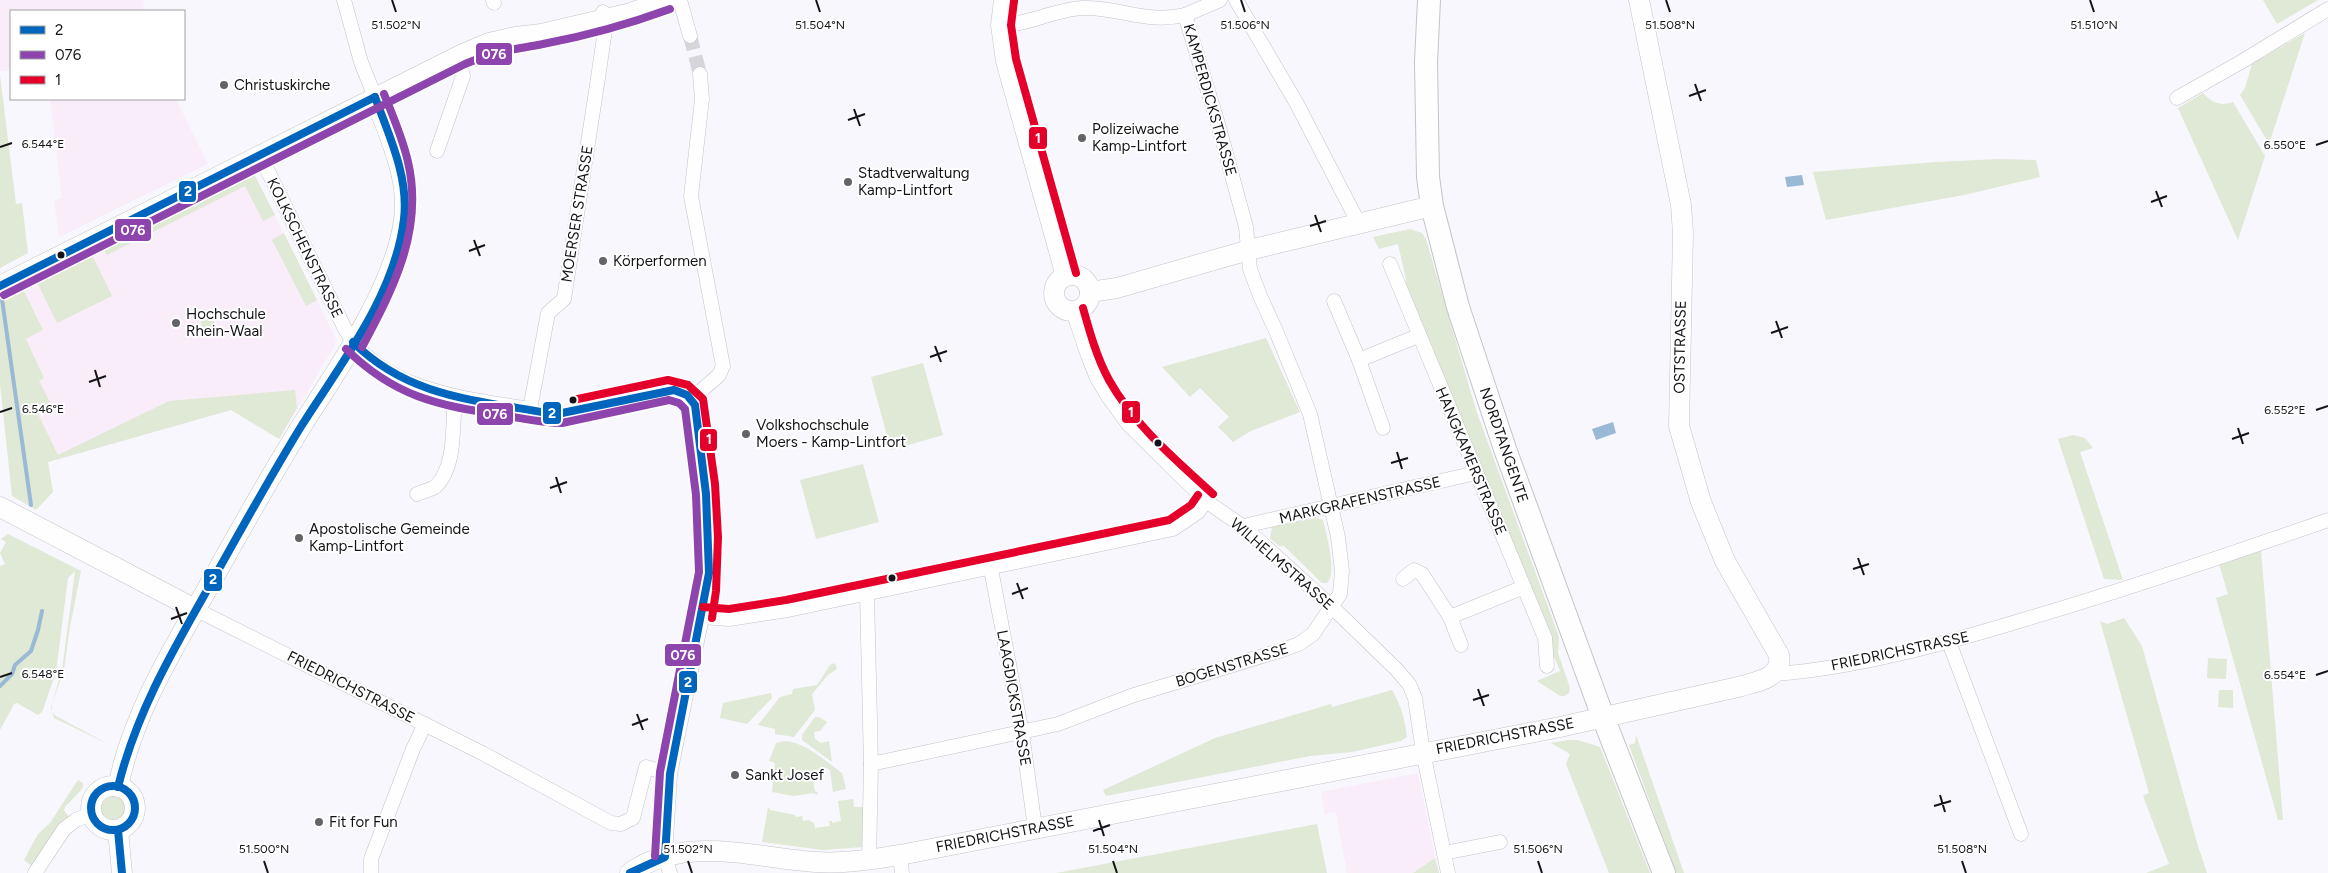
<svg xmlns="http://www.w3.org/2000/svg" width="2328" height="873" font-family="Figtree,sans-serif">
  <style>
    .education { fill: #f8edf9 }
    .green { fill: #dfe9d5 }
    .water { fill: #9ab9d5 }
    .lines { fill: none; stroke-linecap: round; stroke-linejoin: round }
    .stream { stroke: #9ab9d5; stroke-width: 4 }
    .street-tunnel { stroke: #d6d5da; stroke-width: 14; stroke-dasharray: 14 7; stroke-linecap: butt }
    .street-casing { stroke: #c4c3c8; stroke-width: 15 }
    .secondary-casing { stroke: #c4c3c8; stroke-width: 21 }
    .primary-casing { stroke: #c4c3c8; stroke-width: 24 }
    .street { stroke: #fefeff; stroke-width: 14 }
    .secondary { stroke: #fefeff; stroke-width: 20 }
    .primary { stroke: #fefeff; stroke-width: 22 }
    .bus-1-casing { stroke: #fff; stroke-width: 11 }
    .bus-2-casing { stroke: #fff; stroke-width: 11 }
    .bus-3-casing { stroke: #fff; stroke-width: 11 }
    .bus-1 { stroke: #0065bd; stroke-width: 8 }
    .bus-2 { stroke: #8e44ad; stroke-width: 8 }
    .bus-3 { stroke: #e4002b; stroke-width: 8 }
    .ticks { fill: none; stroke: #141317; stroke-width: 2 }
    .poi-dot { fill: #646368; stroke: #fff; stroke-width: 2 }
    .bus-dot { fill: #141317; stroke: #fff; stroke-width: 2 }
    .labels { text-anchor: middle; stroke-width: 4; stroke-linejoin: round; paint-order: stroke }
    .poi-label { font-size: 15px; fill: #141317; stroke: #fff; text-anchor: start }
    .street-label { font-size: 15px; fill: #141317; stroke: #fff }
    .ticks-label { font-size: 12px; text-anchor: middle; fill: #141317; stroke: #fff; stroke-width: 4; stroke-linejoin: round; paint-order: stroke }
    .line-badge { stroke: #fff; stroke-width: 2 }
    .badge-label { font-size: 14px; text-anchor: middle; font-weight: bold; fill: #fff }
  </style>
  <rect width="100%" height="100%" fill="#f8f7fd"/>
  <g class="education">
    <path d="M0,0H143L145,11H11V70L0,71Z"/>
    <path d="M50,99H176L208,164L59,237L54,200L62,198Z"/>
    <path d="M254,174L336,339L335,345L279,439L231,410L42,464L21,313L23,289Z"/>
    <path d="M1418,773L1435,858L1413,873H1347L1336,812L1325,814L1321,792Z"/>
  </g>
  <g class="green">
    <path d="M2263,0H2318L2277,24Z"/>
    <path d="M2305,33L2269,144L2240,95L2245,88L2252,64Z"/>
    <path d="M0,75L16,204L22,203L28,253L0,268Z"/>
    <path d="M2203,93C2211,102 2221,107 2233,102L2265,156L2238,240L2178,108Z"/>
    <path d="M1998,159L2036,160L2040,177L1964,195L1826,220L1813,172L1936,162Z"/>
    <path d="M254,174L275,215L263,221L245,186L107,255L104,249Z"/>
    <path d="M1410,229L1422,233L1426,239L1476,410L1559,637L1558,653L1570,688L1569,693L1565,696H1560L1537,681L1560,671L1405,295L1406,279L1398,244L1379,249L1373,237Z"/>
    <path d="M284,233L317,300L306,306L272,240Z"/>
    <path d="M92,255L112,296L57,323L37,282Z"/>
    <path d="M23,289L43,330L26,339L44,378L39,381L50,402L35,410V414H38L58,455L169,401L295,390L297,408L279,439L231,410L48,462L53,492L36,510L12,496L0,384V301Z"/>
    <path d="M206,320L214,321L212,335L203,336L201,321Z"/>
    <path d="M1266,338L1300,412L1251,431L1233,442L1218,427L1229,417L1200,388L1190,397L1162,367Z"/>
    <path d="M923,363L943,435L891,450L871,377Z"/>
    <path d="M2073,435L2085,438L2093,448L2080,452L2123,580L2104,579L2058,439Z"/>
    <path d="M863,464L879,522L816,539L800,480Z"/>
    <path d="M1316,518L1323,520C1326,534 1338,573 1327,583H1322L1284,546H1279L1270,538L1272,527Z"/>
    <path d="M8,534L81,571L70,627L64,670L52,704V712L56,716L110,745L54,718L51,707L62,670L75,571L68,578L56,672L42,712L38,715L17,703L14,704L0,730V566L5,564L0,553L6,542L1,539Z"/>
    <path d="M2261,550L2283,820H2278L2216,598L2228,594L2219,564Z"/>
    <path d="M2124,618L2142,646L2198,846L2207,873H2146L2169,864L2143,796L2149,793L2100,621L2107,624Z"/>
    <path d="M2208,658L2227,659L2226,679L2207,678Z"/>
    <path d="M835,663L837,669L828,675L812,694L815,710L794,737L775,734V729L758,725L780,697L792,694L793,689L817,685L830,665Z"/>
    <path d="M1392,690C1401,705 1405,720 1407,737L1401,741L1352,752L1310,756L1106,796L1103,790L1215,738L1331,704L1332,707Z"/>
    <path d="M2219,690H2233V708L2218,707Z"/>
    <path d="M771,693L772,698L747,724L720,718L723,703Z"/>
    <path d="M815,717H819L827,722L820,731L814,732L815,739L821,743L829,741L832,762L802,740V735Z"/>
    <path d="M1636,735L1684,873H1676L1629,745L1635,743Z"/>
    <path d="M1568,740H1578L1600,747L1650,873H1609L1566,764L1570,754L1551,743Z"/>
    <path d="M784,741C806,742 825,761 842,773L846,789L833,792L830,770L827,768L811,771L815,791L818,793L817,795L813,793L794,796L772,792L775,763L769,761L776,743Z"/>
    <path d="M78,780L83,783V788L65,807L64,810L69,817L33,867L24,860L38,834L50,823Z"/>
    <circle cx="113" cy="808" r="13"/>
    <path d="M853,799L854,807H863L864,847L823,850L762,842L768,807L770,810L795,815L796,817L802,816L803,821L809,820L814,823L815,828L830,826L829,821H832V823L841,821L838,801Z"/>
    <path d="M1317,824L1327,873H1056Z"/>
    <path d="M1435,858L1439,873H1413Z"/>
  </g>
  <g class="water">
    <path d="M1802,175L1804,185L1787,187L1785,177Z"/>
    <path d="M1613,422L1616,433L1596,440L1592,429Z"/>
  </g>
  <g class="lines">
    <g class="stream">
      <path d="M1,292L31,505"/>
      <path d="M0,686L12,674L15,665L31,651L38,630L42,611"/>
    </g>
    <path class="street-tunnel" d="M690,36L700,74"/>
    <defs>
      <g id="street">
        <path d="M344,0L361,62L375,97"/>
        <path d="M493,0L494,3"/>
        <path d="M680,0L690,36"/>
        <path d="M1236,0L1297,104L1358,222"/>
        <path d="M1185,15L1220,0"/>
        <path d="M2177,98L2241,62L2328,9"/>
        <path d="M437,151L463,76L458,56"/>
        <path d="M260,155L345,329C379,391 468,399 530,409L548,313L564,299L598,78L605,30L603,12"/>
        <path d="M1390,264L1545,638L1547,666"/>
        <path d="M1334,301L1359,360L1383,428"/>
        <path d="M1073,311L1087,353L1097,378L1107,395L1129,425L1206,501L1245,528L1332,607L1396,669L1409,684L1415,698L1423,752L1448,873"/>
        <path d="M1359,360L1418,336"/>
        <path d="M417,494C422,492 430,490 435,487C457,467 452,424 455,397"/>
        <path d="M1245,528L1248,525L1476,473"/>
        <path d="M991,569L1022,733L1035,828"/>
        <path d="M1403,579L1414,570L1422,574L1450,617L1461,645"/>
        <path d="M867,594L871,764L869,860"/>
        <path d="M195,609L484,754L611,823L621,824L633,818L646,767L670,774"/>
        <path d="M702,617L729,619L788,610L1173,529L1198,512L1206,501"/>
        <path d="M1450,617L1524,587"/>
        <path d="M1949,642L2021,834"/>
        <path d="M1775,674C1857,668 1947,643 2026,619C2128,589 2228,555 2328,520"/>
        <path d="M871,764L1058,724L1131,696L1282,650L1299,644L1313,634L1340,594L1342,571L1338,537L1310,414L1276,331L1260,296L1250,269L1246,227L1218,124L1185,15C1145,24 1120,7 1083,8C1055,9 1029,25 1001,25"/>
        <path d="M1444,853L1500,842"/>
        <path d="M900,855L902,873"/>
        <path d="M35,873L64,829L76,820L92,813"/>
        <path d="M371,873V859L413,749L425,724"/>
        <path d="M670,873L665,857L670,774L702,617L709,558L706,494L695,405L703,389L719,375L723,366L691,196L702,99L700,74"/>
      </g>
      <g id="secondary">
        <path d="M1004,0L1001,25L1006,61L1066,276"/>
        <circle cx="1072" cy="293" r="18"/>
        <path d="M0,286L461,55L489,43L516,37L541,34L631,13L667,0"/>
        <path d="M1090,292L1117,288L1249,250L1432,206"/>
        <path d="M0,507L195,609"/>
        <circle cx="113" cy="808" r="22"/>
        <path d="M118,787C132,718 167,659 202,598C236,538 269,477 306,419C342,363 395,286 404,220C410,178 389,136 375,97"/>
        <path d="M118,830L122,873"/>
        <path d="M630,873C685,834 754,858 816,862C844,864 872,859 900,855L1560,727L1738,687C1755,682 1783,679 1779,655L1725,561L1701,502L1679,426L1683,233L1681,205L1639,0"/>
      </g>
      <path id="primary" d="M1429,0L1426,62L1428,177L1432,206L1458,307L1505,449L1603,717L1664,873"/>
    </defs>
    <use href="#street" class="street-casing"/>
    <use href="#secondary" class="secondary-casing"/>
    <use href="#primary" class="primary-casing"/>
    <use href="#street" class="street"/>
    <use href="#secondary" class="secondary"/>
    <use href="#primary" class="primary"/>
    <defs>
      <g id="bus-1">
        <path d="M0,286L375,97"/>
        <path d="M353,342C408,397 475,400 548,413H562L674,390L687,395L695,405L706,494L709,573L670,774L665,857L630,873"/>
        <circle cx="113" cy="808" r="22"/>
        <path d="M118,787C136,713 173,650 210,585C240,531 270,477 302,425C342,362 395,295 404,219C409,177 389,136 375,97"/>
        <path d="M118,830L122,873"/>
      </g>
      <g id="bus-2">
        <path d="M4,295L465,64C495,51 512,50 543,44C586,36 629,24 670,9"/>
        <path d="M362,347C393,289 424,230 408,162C403,139 393,116 384,94"/>
        <path d="M346,349C395,397 437,405 501,415C522,418 541,423 562,423L669,400L679,403L685,409L696,495L699,572L660,772L655,856"/>
      </g>
      <g id="bus-3">
        <path d="M1014,1L1011,25L1016,59L1076,273"/>
        <path d="M1083,308C1090,333 1097,358 1109,380C1134,425 1176,460 1213,494"/>
        <path d="M573,400L668,380L688,385L703,399L715,484L718,537L716,591L712,618"/>
        <path d="M703,607L729,609L786,600L1169,520L1191,505L1198,495"/>
      </g>
    </defs>
    <use href="#bus-1" class="bus-1-casing"/>
    <use href="#bus-2" class="bus-2-casing"/>
    <use href="#bus-3" class="bus-3-casing"/>
    <use href="#bus-1" class="bus-1"/>
    <use href="#bus-2" class="bus-2"/>
    <use href="#bus-3" class="bus-3"/>
  </g>
  <path class="ticks" d="M392,0L396,12M816,0L820,12M1241,0L1245,12M1666,0L1670,12M2090,0L2094,12M1695,84L1701,101M1689,96L1706,90M854,109L860,126M848,120L865,114M2316,145L2328,141M0,147L12,143M2156,191L2162,207M2151,202L2167,196M1315,215L1321,232M1310,226L1326,221M474,240L480,256M469,251L485,245M1776,321L1782,338M1771,333L1788,327M935,346L941,362M930,357L947,351M95,370L100,387M89,382L106,376M2316,410L2328,406M0,412L12,408M2238,428L2243,444M2232,439L2249,433M1397,452L1402,469M1391,463L1408,458M556,477L561,493M550,488L567,482M1858,558L1864,575M1853,569L1869,564M1017,583L1023,599M1012,594L1028,588M176,607L182,624M171,619L187,613M2316,675L2328,671M0,677L12,673M1478,689L1484,706M1473,700L1489,695M637,714L643,730M632,725L648,719M1940,795L1945,812M1934,806L1951,801M1099,820L1104,836M1093,831L1110,825M264,861L268,873M688,861L692,873M1113,861L1117,873M1538,861L1542,873M1962,861L1966,873"/>
  <g class="poi-dot">
    <circle cx="224" cy="85" r="5"/>
    <circle cx="1082" cy="138" r="5"/>
    <circle cx="848" cy="182" r="5"/>
    <circle cx="603" cy="261" r="5"/>
    <circle cx="176" cy="323" r="5"/>
    <circle cx="746" cy="434" r="5"/>
    <circle cx="299" cy="538" r="5"/>
    <circle cx="735" cy="775" r="5"/>
    <circle cx="319" cy="822" r="5"/>
  </g>
  <g class="bus-dot">
    <circle cx="61" cy="255" r="4.5"/>
    <circle cx="573" cy="400" r="4.5"/>
    <circle cx="1158" cy="443" r="4.5"/>
    <circle cx="892" cy="578" r="4.5"/>
  </g>
  <g class="labels">
    <g class="poi-label">
      <text x="234" y="90">Christuskirche</text>
      <text x="1092" y="134">Polizeiwache<tspan x="1092" dy="17">Kamp-Lintfort</tspan></text>
      <text x="858" y="178">Stadtverwaltung<tspan x="858" dy="17">Kamp-Lintfort</tspan></text>
      <text x="613" y="266">Körperformen</text>
      <text x="186" y="319">Hochschule<tspan x="186" dy="17">Rhein-Waal</tspan></text>
      <text x="756" y="430">Volkshochschule<tspan x="756" dy="17">Moers - Kamp-Lintfort</tspan></text>
      <text x="309" y="534">Apostolische Gemeinde<tspan x="309" dy="17">Kamp-Lintfort</tspan></text>
      <text x="745" y="780">Sankt Josef</text>
      <text x="329" y="827">Fit for Fun</text>
    </g>
    <g class="street-label">
      <text transform="translate(1210 100) rotate(74)" y="5">KAMPERDICKSTRASSE</text>
      <text transform="translate(577 214) rotate(-81)" y="5">MOERSER STRASSE</text>
      <text transform="translate(305 248) rotate(64)" y="5">KOLKSCHENSTRASSE</text>
      <text transform="translate(1680 347) rotate(-89)" y="5">OSTSTRASSE</text>
      <text transform="translate(1504 445) rotate(71)" y="5">NORDTANGENTE</text>
      <text transform="translate(1471 461) rotate(67)" y="5">HANGKAMERSTRASSE</text>
      <text transform="translate(1360 500) rotate(-13)" y="5">MARKGRAFENSTRASSE</text>
      <text transform="translate(1282 564) rotate(41)" y="5">WILHELMSTRASSE</text>
      <text transform="translate(1900 651) rotate(-12)" y="5">FRIEDRICHSTRASSE</text>
      <text transform="translate(1232 665) rotate(-17)" y="5">BOGENSTRASSE</text>
      <text transform="translate(351 687) rotate(27)" y="5">FRIEDRICHSTRASSE</text>
      <text transform="translate(1014 698) rotate(80)" y="5">LAAGDICKSTRASSE</text>
      <text transform="translate(1505 736) rotate(-11)" y="5">FRIEDRICHSTRASSE</text>
      <text transform="translate(1005 834) rotate(-11)" y="5">FRIEDRICHSTRASSE</text>
    </g>
  </g>
  <g class="ticks-label">
    <text x="1670" y="29">51.508°N</text>
    <text x="2094" y="29">51.510°N</text>
    <text x="396" y="29">51.502°N</text>
    <text x="820" y="29">51.504°N</text>
    <text x="1245" y="29">51.506°N</text>
    <text x="43" y="148">6.544°E</text>
    <text x="2285" y="149">6.550°E</text>
    <text x="43" y="413">6.546°E</text>
    <text x="2285" y="414">6.552°E</text>
    <text x="43" y="678">6.548°E</text>
    <text x="2285" y="679">6.554°E</text>
    <text x="264" y="853">51.500°N</text>
    <text x="688" y="853">51.502°N</text>
    <text x="1113" y="853">51.504°N</text>
    <text x="1538" y="853">51.506°N</text>
    <text x="1962" y="853">51.508°N</text>
  </g>
  <g class="line-badge">
    <rect x="475" y="42" width="38" height="24" rx="5" fill="#8e44ad"/>
    <rect x="1028" y="126" width="20" height="24" rx="5" fill="#e4002b"/>
    <rect x="178" y="180" width="19" height="23" rx="5" fill="#0065bd"/>
    <rect x="114" y="218" width="38" height="24" rx="5" fill="#8e44ad"/>
    <rect x="1121" y="400" width="20" height="24" rx="5" fill="#e4002b"/>
    <rect x="542" y="401" width="20" height="24" rx="5" fill="#0065bd"/>
    <rect x="476" y="402" width="38" height="24" rx="5" fill="#8e44ad"/>
    <rect x="699" y="428" width="19" height="24" rx="5" fill="#e4002b"/>
    <rect x="203" y="568" width="20" height="24" rx="5" fill="#0065bd"/>
    <rect x="664" y="643" width="38" height="24" rx="5" fill="#8e44ad"/>
    <rect x="678" y="670" width="20" height="24" rx="5" fill="#0065bd"/>
  </g>
  <g class="badge-label">
    <text x="494" y="59">076</text>
    <text x="1038" y="143">1</text>
    <text x="188" y="196">2</text>
    <text x="133" y="235">076</text>
    <text x="1131" y="417">1</text>
    <text x="552" y="418">2</text>
    <text x="495" y="419">076</text>
    <text x="709" y="444">1</text>
    <text x="213" y="584">2</text>
    <text x="683" y="660">076</text>
    <text x="688" y="687">2</text>
  </g>
  <rect x="10" y="10" width="175" height="90" fill="#ffffff" stroke="#a1a1a2"/>
  <rect x="20" y="26" width="25" height="8" fill="#0065bd" stroke="#a1a1a2"/>
  <text x="55" y="35" font-size="15" fill="#141317">2</text>
  <rect x="20" y="51" width="25" height="8" fill="#8e44ad" stroke="#a1a1a2"/>
  <text x="55" y="60" font-size="15" fill="#141317">076</text>
  <rect x="20" y="76" width="25" height="8" fill="#e4002b" stroke="#a1a1a2"/>
  <text x="55" y="85" font-size="15" fill="#141317">1</text>
</svg>
